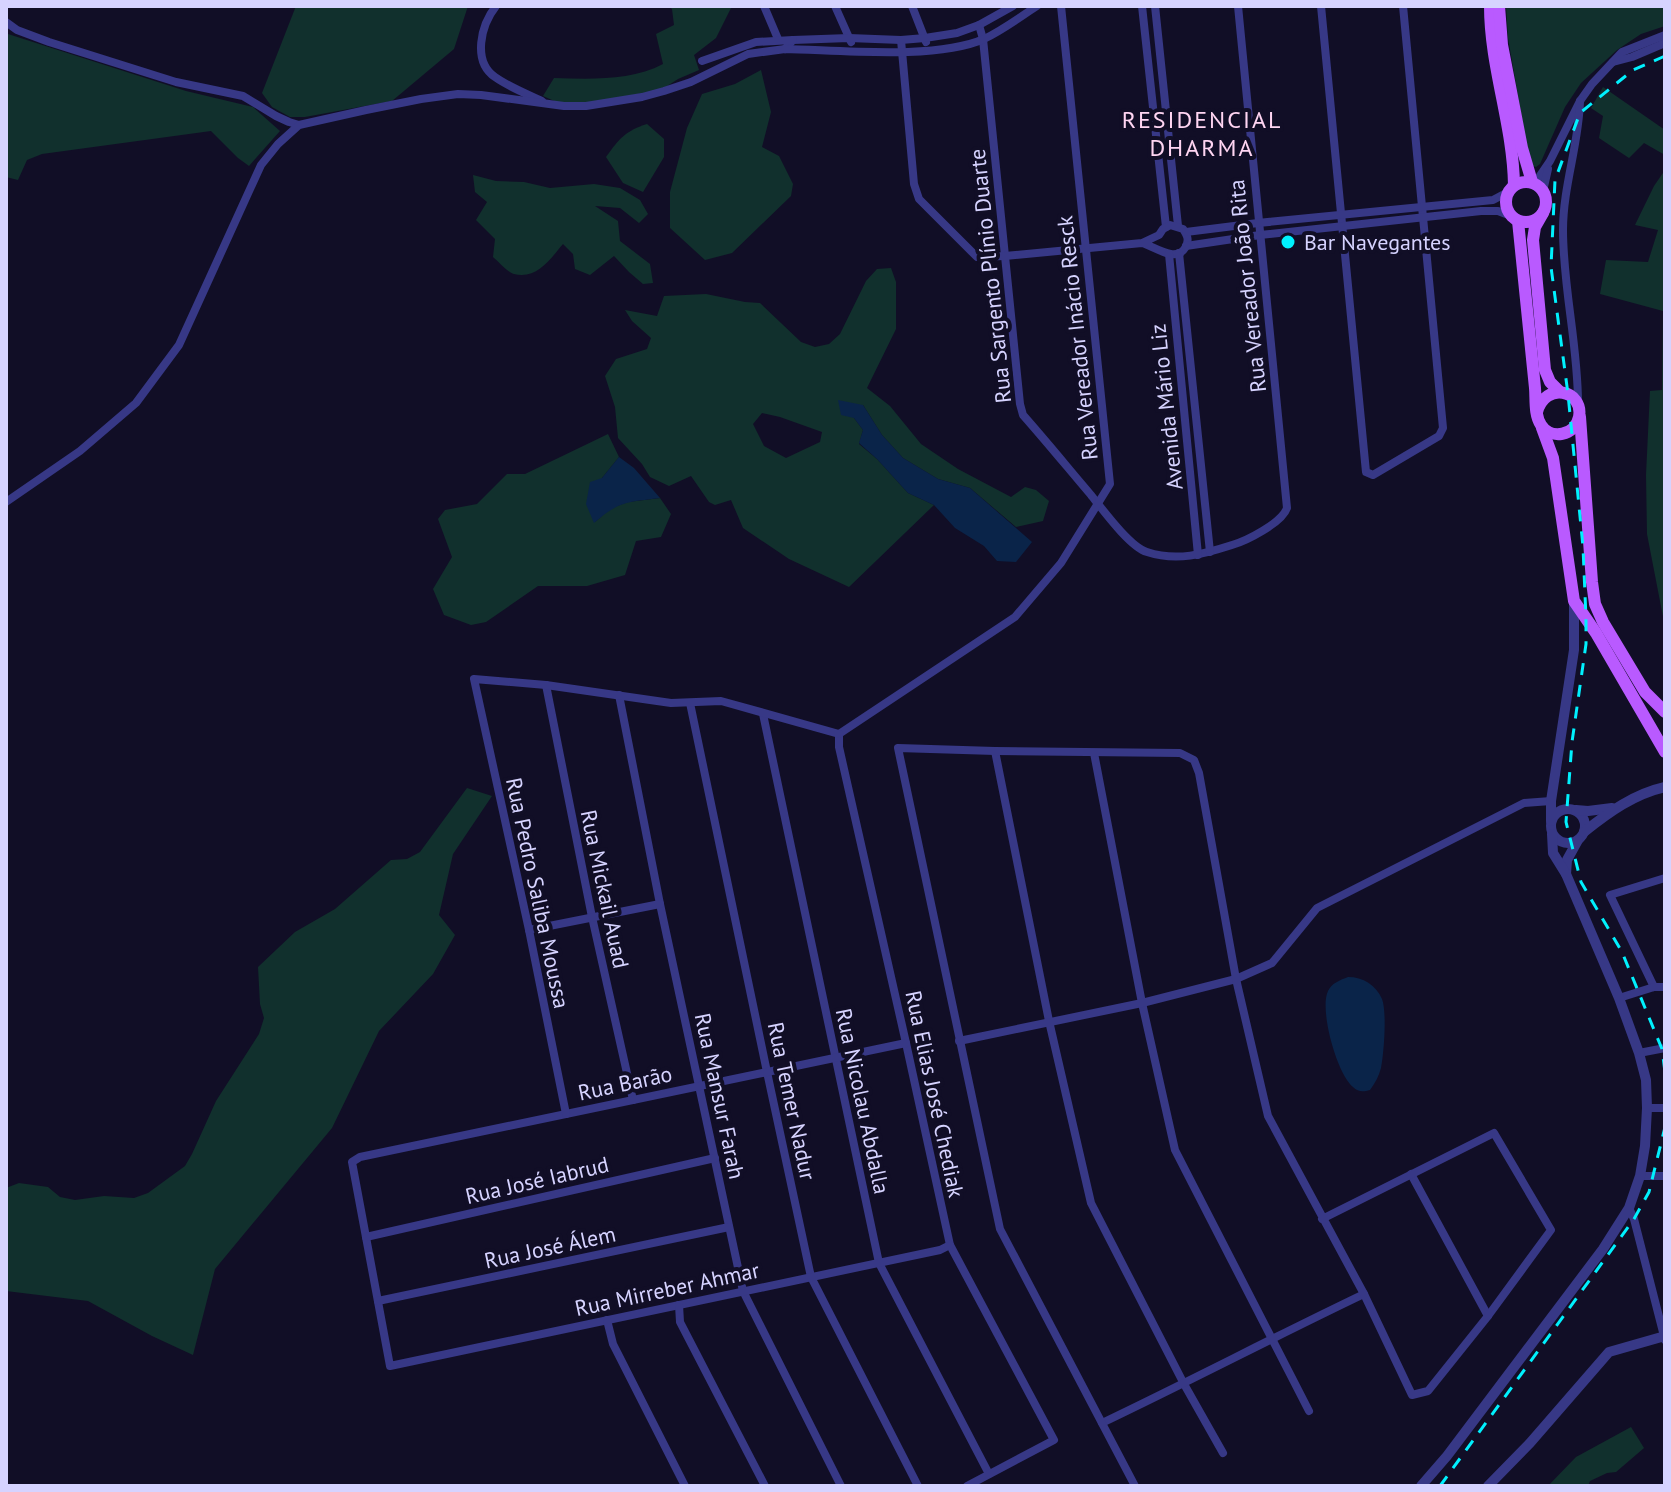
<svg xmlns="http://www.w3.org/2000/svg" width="1671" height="1492" font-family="'PT Sans',sans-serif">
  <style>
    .green { fill: #11302d; fill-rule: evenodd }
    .water { fill: #0a2449 }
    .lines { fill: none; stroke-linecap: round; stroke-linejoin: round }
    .minor { stroke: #373886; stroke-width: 8 }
    .tertiary { stroke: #373886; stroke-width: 10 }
    .primary { stroke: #b95aff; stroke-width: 12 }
    .rail { stroke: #00f1fe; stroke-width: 3; stroke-dasharray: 12 10; stroke-linecap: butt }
    .poi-dot { fill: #00f1fe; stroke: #110e26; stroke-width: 3 }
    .labels { text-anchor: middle; stroke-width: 8; stroke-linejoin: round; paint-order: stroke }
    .poi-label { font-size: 22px; fill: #d6d3ff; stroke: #110e26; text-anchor: start }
    .street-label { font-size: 22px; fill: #d6d3ff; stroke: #110e26 }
    .neighbourhood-label { font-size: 24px; letter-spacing: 2px; fill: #ffd5f2; stroke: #110e26 }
  </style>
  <rect width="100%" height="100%" fill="#110e26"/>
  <g class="green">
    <path d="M296,6H468L454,49L392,101L305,117H290L272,107L262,93Z"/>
    <path d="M669,6H729L731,8L716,38L694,55L699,70L678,79L661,90L593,102L561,104L543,96L554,78C590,79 631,81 663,64L656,34L674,25L672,9Z"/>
    <path d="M1506,6H1665V26L1641,34L1617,50L1581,83L1565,107L1540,164L1536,167L1533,166L1529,159L1508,38Z"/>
    <path d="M6,25L8,34L186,91L253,107L280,131L249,166L238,158L211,131L42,154L27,160L18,180L6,177Z"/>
    <path d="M761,70L771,112L762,147L779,156L793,184L791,196L732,253L705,260L670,228V192L687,128L702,94L735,84Z"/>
    <path d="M1603,87L1665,130V155L1644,143L1629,158L1599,138L1603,116L1591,108Z"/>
    <path d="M647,124L664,139V157L643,192L623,183L606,157C619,139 625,131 647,124Z"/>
    <path d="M1665,170V627L1647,534L1646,475L1650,391L1662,390L1663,311L1600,294L1606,260L1648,262L1658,230L1635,225L1654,186Z"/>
    <path d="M473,175L496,181L524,182L550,188L594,184L620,188L640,200L648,214L639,223L620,208L595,206L618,221L620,241L650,264L653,283L643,284L629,272L614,256L590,275L575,269L573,254L563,244C551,258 537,280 514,274C507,272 499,262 493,257L495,239L476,220L487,202L475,192Z"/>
    <path d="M891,268L896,282V329L867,388L890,406L921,444L958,469L1011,497L1025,487L1036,490L1049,501L1043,521L1016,527L970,488L938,479L903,458L882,435L863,405L854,418L863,430L859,444L877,459L908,493L934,505L849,587L789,559L743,528L731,500L715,505L709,502L691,476L669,486L650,477L642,464L618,438L615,407L605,376L616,359L647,349L651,338L632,321L625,310L657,316L664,296L706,294L745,302L760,303L801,342L815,347L829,344L840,334L866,281L877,269ZM762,413L780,417L822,432L820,442L786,458L764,446L753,424Z"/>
    <path d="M608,434L619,457L602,478L595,522L611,508L628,502L660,498L671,514L661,537L636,541L625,575L587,586H538L486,622L471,625L444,615L433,589L452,557L438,519L445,510L477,504L507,474H525Z"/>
    <path d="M467,788L492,796L453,854L439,915L455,935L433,974L379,1031L332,1128L215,1269L193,1355L152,1336L88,1301L6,1291V1188L19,1183L48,1187L60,1197L75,1200L104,1196L134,1198L148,1193L185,1166L192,1154L216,1101L259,1034L264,1018L260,1004L258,967L295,932L335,909L391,860L407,859L420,852Z"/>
    <path d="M1631,1427L1644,1448L1616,1472L1607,1473L1590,1481L1588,1486H1548L1576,1457Z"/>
  </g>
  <g class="water">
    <path d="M838,400L863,405L882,435L903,458L938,479L970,488L1032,542L1016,562L997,561L984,546L955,528L934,505L908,493L877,459L859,443L863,430L854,418L841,415Z"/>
    <path d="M619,457L634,468L660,498C628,502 619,501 594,523L586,504L590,482L602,478Z"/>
    <path d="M1348,977C1363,977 1376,985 1382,999C1387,1012 1384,1053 1381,1068C1379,1076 1375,1083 1370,1090C1363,1092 1358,1092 1353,1087C1337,1074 1319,1010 1328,991C1332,983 1340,980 1348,977Z"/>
  </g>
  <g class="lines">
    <g class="minor">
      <path d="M496,6C481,25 472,61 495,77C509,87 527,94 542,101"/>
      <path d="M764,6L778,39"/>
      <path d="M835,6L851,42"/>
      <path d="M912,6L926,42"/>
      <path d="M1142,6L1166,227"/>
      <path d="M1155,6L1178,226"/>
      <path d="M1321,6L1366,472L1373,475L1439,436L1443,428L1403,6"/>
      <path d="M6,22L17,30L49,42L176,82L243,96L276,116L289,122L299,125"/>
      <path d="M979,25L983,39L1020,404L1023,415C1046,441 1068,468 1091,495C1103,510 1130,547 1147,552C1177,562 1204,554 1232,545C1246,541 1282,523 1287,508L1238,6"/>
      <path d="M901,40L914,184L919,199L977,257L1005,256L1142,243L1159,235L1163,229L1170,225L1183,229C1187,235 1190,240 1185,248C1176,263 1155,247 1142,243"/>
      <path d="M785,49L793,40L849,38L901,40L925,38L957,33L979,25L1013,6"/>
      <path d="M702,61L756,42L793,40"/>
      <path d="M1613,62L1632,57L1665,43"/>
      <path d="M1535,183L1550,161L1580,101L1592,84L1622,52L1665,35"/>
      <path d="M1543,191L1548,169"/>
      <path d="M1186,232L1258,223L1493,200L1508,192"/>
      <path d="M1186,246L1260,235L1481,211H1498L1511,216"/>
      <path d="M1179,253L1210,552"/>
      <path d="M1169,254L1198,555"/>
      <path d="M1578,403C1578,345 1563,288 1563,230C1563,186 1579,144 1580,101"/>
      <path d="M6,502L80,451L136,403L179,345L261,165L278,144L299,125L366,110L421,99L458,94L481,95L564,106H586L642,97L664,91L691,82L748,54L785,49C838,50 936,60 984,39C1003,30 1020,17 1037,6"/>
      <path d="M546,685L592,917L633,1100"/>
      <path d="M619,695L660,904L743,1291L841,1486"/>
      <path d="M690,703L767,1072L811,1277L918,1486"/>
      <path d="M763,714L879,1263L989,1474"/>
      <path d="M839,734L1015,617L1061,563L1110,484L1061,6"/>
      <path d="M839,734V747L906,1043L950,1245L1054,1440L967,1486"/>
      <path d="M995,751L1049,1021L1091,1203L1184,1384L1223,1453"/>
      <path d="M1094,753L1142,1003L1175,1150L1309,1411"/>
      <path d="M529,930L660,904"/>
      <path d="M1654,987L1610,895L1665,878"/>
      <path d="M1619,998L1654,987H1665"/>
      <path d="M959,1041L1142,1003L1236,979L1272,963L1317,908L1524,803L1551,801"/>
      <path d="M906,1043L360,1157L352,1162L390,1366L940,1250L950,1245"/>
      <path d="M1639,1053L1665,1048"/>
      <path d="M1647,1108H1665"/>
      <path d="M566,1114L529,930L474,679L546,685L671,703L721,701L839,734"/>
      <path d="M1411,1174L1488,1316"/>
      <path d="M1640,1176H1665"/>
      <path d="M1629,1208L1634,1219L1665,1340"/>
      <path d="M366,1237L715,1158"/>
      <path d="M378,1301L729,1227"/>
      <path d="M679,1305L680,1322L765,1486"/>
      <path d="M607,1320L613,1344L685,1486"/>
      <path d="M1102,1423C1190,1381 1276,1336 1364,1294"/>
      <path d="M1135,1486L1000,1229L898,748L995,751L1180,753L1194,760L1199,773L1236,979L1268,1116L1364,1294L1412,1395L1428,1391L1488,1316L1551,1230L1494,1133L1322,1219"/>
    </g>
    <g class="tertiary">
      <circle cx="1568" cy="826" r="17"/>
      <path d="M1576,810L1588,811L1612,808"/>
      <path d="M1551,821V801L1574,650V603"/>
      <path d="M1584,832C1609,812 1634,794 1665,787"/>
      <path d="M1566,874L1567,860L1578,840"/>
      <path d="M1421,1486L1447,1456L1603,1249L1629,1208L1640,1176L1645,1146L1647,1108L1646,1080L1639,1053L1619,998L1566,874L1553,853L1552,834"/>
      <path d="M1488,1486L1530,1443L1609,1352L1665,1336"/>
    </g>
    <g class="primary">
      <path d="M1490,6C1490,67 1513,124 1514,185"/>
      <path d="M1499,6L1502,45L1522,148L1532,182"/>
      <circle cx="1526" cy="202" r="20"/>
      <path d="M1543,213L1535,227L1533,240L1545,370L1550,382L1560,392"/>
      <path d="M1518,221L1535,388C1536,399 1534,415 1541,425C1551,440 1575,436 1579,417C1584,390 1545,381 1537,412"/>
      <path d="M1580,417L1592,582L1595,604L1603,622L1645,692L1665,712"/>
      <path d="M1542,428L1553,458L1574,601L1596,633L1665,752"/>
    </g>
    <g class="rail">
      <path d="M1665,56L1633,70L1580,113L1555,180L1551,267L1568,394L1583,547L1586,618V644L1572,742L1566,822L1581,882L1622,952L1662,1049L1665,1072"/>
      <path d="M1440,1486L1634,1219L1649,1192L1665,1127"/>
    </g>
  </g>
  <circle class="poi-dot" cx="1288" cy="242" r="8"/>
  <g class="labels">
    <g class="poi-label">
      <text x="1304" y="250">Bar Navegantes</text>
    </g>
    <g class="street-label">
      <text transform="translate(990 276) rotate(-96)" y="8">Rua Sargento Plínio Duarte</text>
      <text transform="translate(1247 286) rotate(-96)" y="8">Rua Vereador João Rita</text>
      <text transform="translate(1077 338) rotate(-96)" y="8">Rua Vereador Inácio Resck</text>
      <text transform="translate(1166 407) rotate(-96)" y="8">Avenida Mário Liz</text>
      <text transform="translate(605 889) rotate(78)" y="8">Rua Mickail Auad</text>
      <text transform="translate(538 893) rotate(78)" y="8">Rua Pedro Saliba Moussa</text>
      <text transform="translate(625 1083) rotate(-12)" y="8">Rua Barão</text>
      <text transform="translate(935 1094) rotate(78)" y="8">Rua Elias José Chediak</text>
      <text transform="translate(720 1096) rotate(78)" y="8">Rua Mansur Farah</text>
      <text transform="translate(792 1101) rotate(78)" y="8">Rua Temer Nadur</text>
      <text transform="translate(863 1101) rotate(78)" y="8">Rua Nicolau Abdalla</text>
      <text transform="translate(537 1180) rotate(-13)" y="8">Rua José Iabrud</text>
      <text transform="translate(550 1247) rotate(-12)" y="8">Rua José Álem</text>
      <text transform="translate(667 1289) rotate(-12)" y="8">Rua Mirreber Ahmar</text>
    </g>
    <g class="neighbourhood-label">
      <text x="1202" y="128">RESIDENCIAL<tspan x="1202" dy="28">DHARMA</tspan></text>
    </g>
  </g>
  <rect width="1671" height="1492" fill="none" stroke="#d6d3ff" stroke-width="16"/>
</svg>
